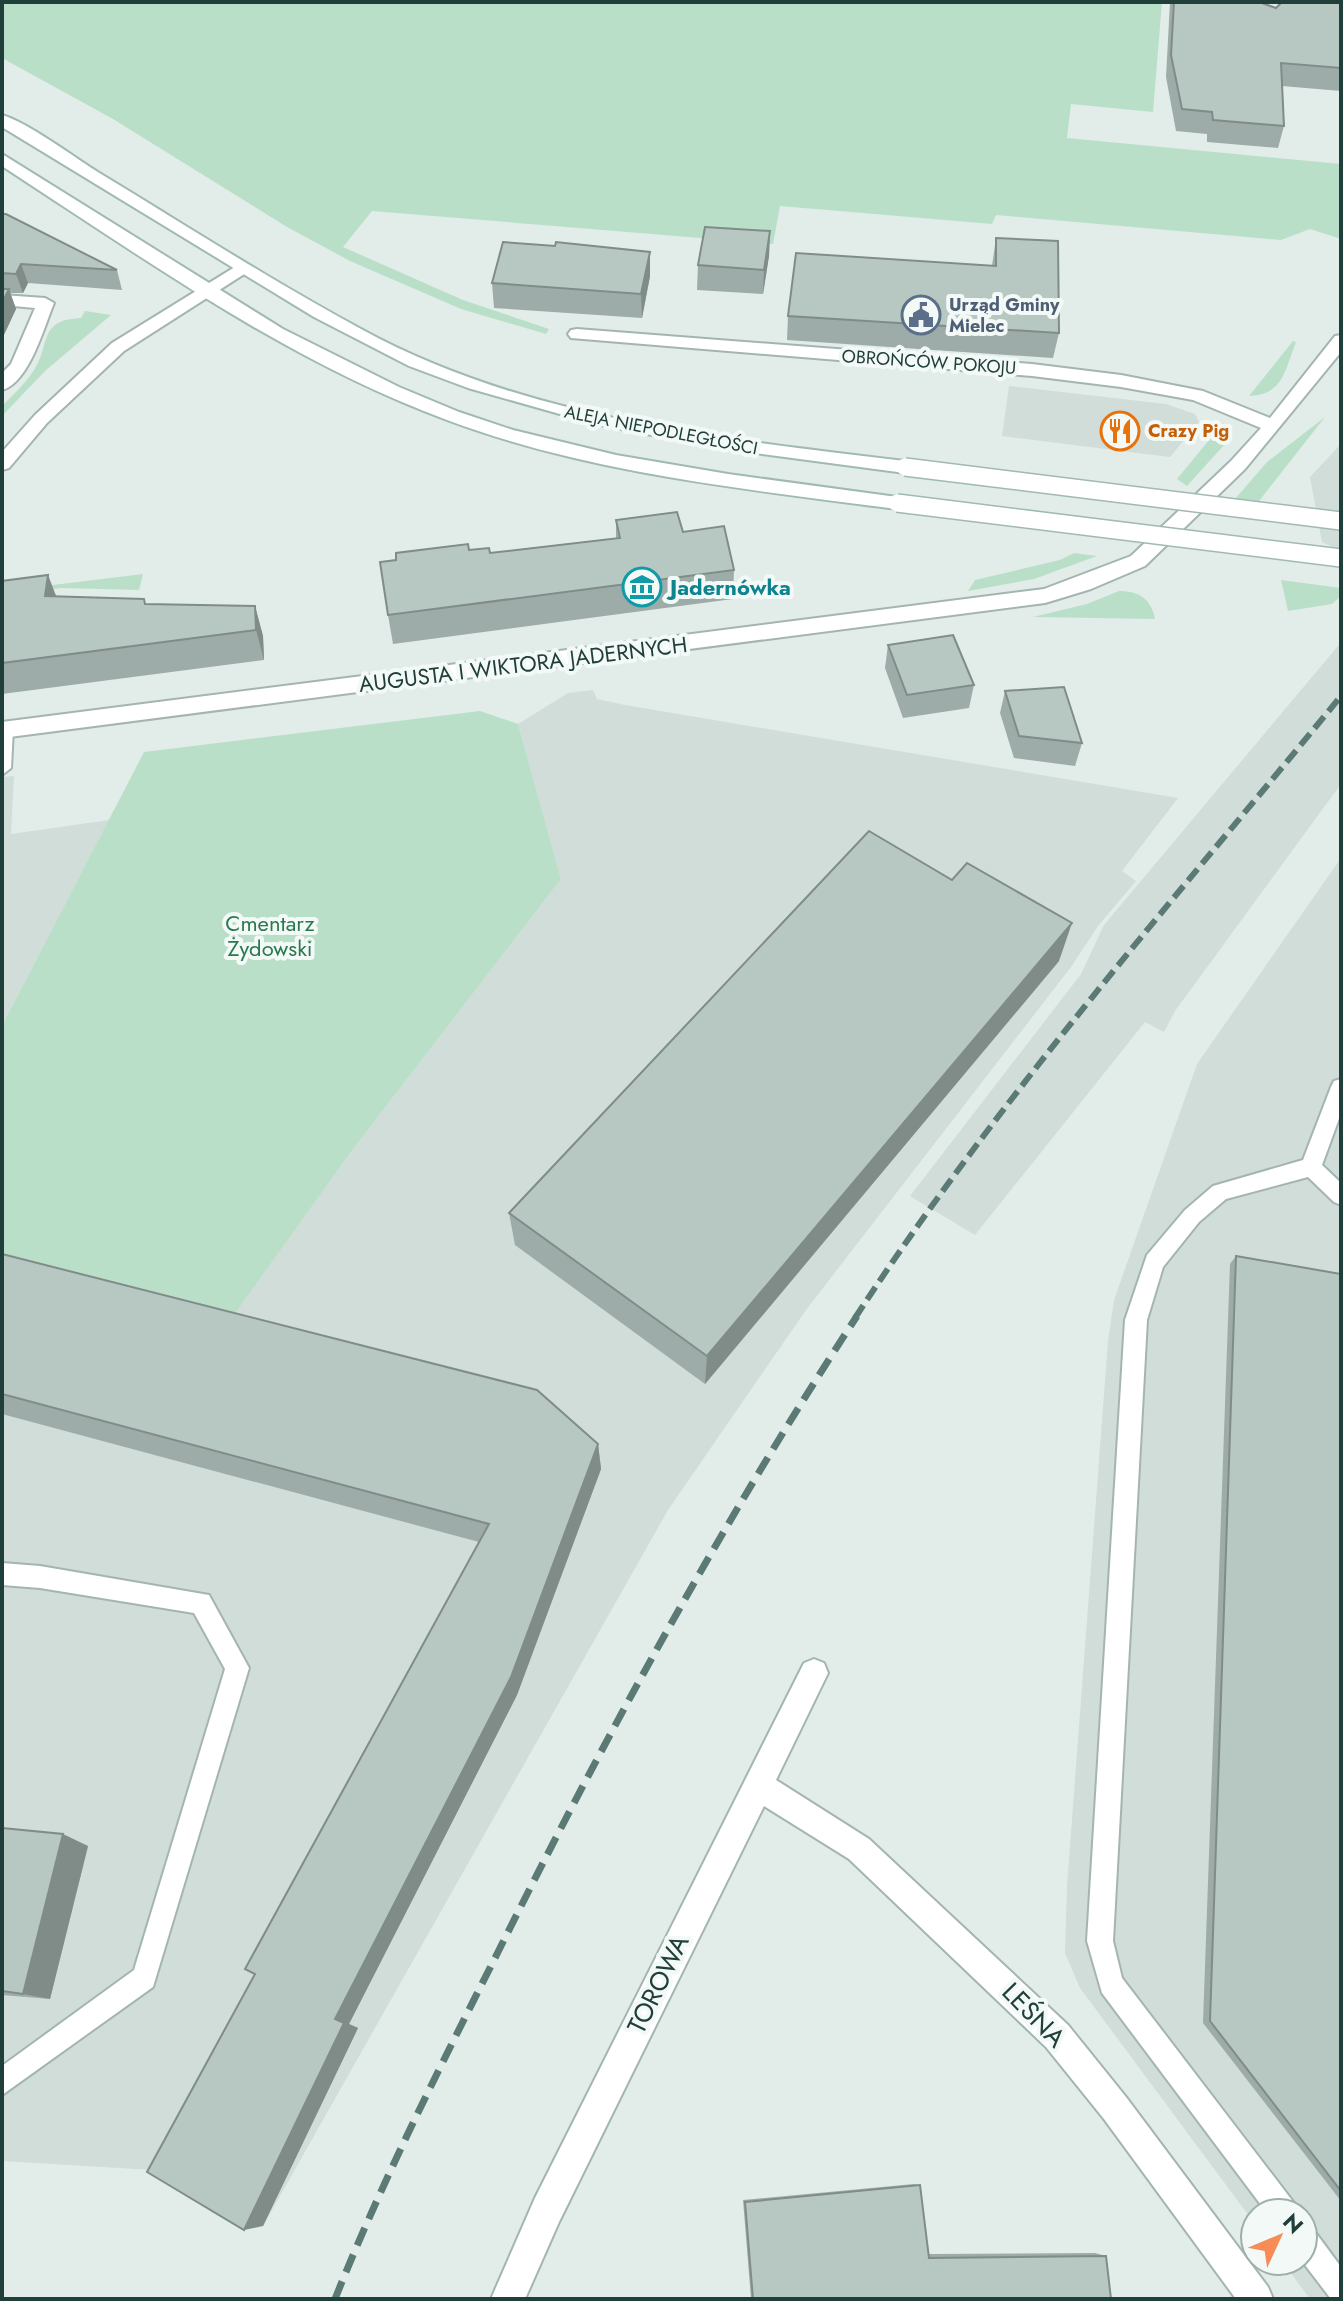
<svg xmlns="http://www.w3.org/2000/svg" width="1343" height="2301" font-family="Jost,sans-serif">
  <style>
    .built { fill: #d0ddd8 }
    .green { fill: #badfc8 }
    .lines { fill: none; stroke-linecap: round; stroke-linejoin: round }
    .lane-casing { stroke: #a4b5b1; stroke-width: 4 }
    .street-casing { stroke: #a4b5b1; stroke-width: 4 }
    .secondary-casing { stroke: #a0b9b3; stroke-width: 4 }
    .lane { fill: #fff; fill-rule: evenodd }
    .street { fill: #fff; fill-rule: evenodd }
    .secondary { fill: #fff; fill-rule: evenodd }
    .rail-far1 { stroke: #5c7a75; stroke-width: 6; stroke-dasharray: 15 7; stroke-linecap: butt }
    .rail { stroke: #5c7a75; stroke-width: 7; stroke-dasharray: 19 10; stroke-linecap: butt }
    .secondary-bridge-casing { stroke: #a0b9b3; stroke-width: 20; stroke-linecap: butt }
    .secondary-bridge { stroke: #fff; stroke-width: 17 }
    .wall { fill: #9daca8 }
    .shaded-wall { fill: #808c88 }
    .building { fill: #b7c8c3; stroke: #808c88; stroke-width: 2 }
    .labels { text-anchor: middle; stroke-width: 8; stroke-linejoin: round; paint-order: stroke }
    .far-service-label { font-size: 18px; font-weight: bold; fill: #4e5e75; stroke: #f3f9f7; text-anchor: start }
    .far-street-label { font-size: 18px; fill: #213f3a; stroke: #f3f9f7 }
    .far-food-label { font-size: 18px; font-weight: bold; fill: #c56008; stroke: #f3f9f7; text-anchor: start }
    .culture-label { font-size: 22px; font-weight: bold; fill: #0d838f; stroke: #f3f9f7; text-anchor: start }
    .street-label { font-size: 22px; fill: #213f3a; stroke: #f3f9f7 }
    .park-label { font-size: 22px; fill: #2a784f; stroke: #f3f9f7 }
    .near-street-label { font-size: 26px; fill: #213f3a; stroke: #f3f9f7 }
  </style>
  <rect width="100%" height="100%" fill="#e2ede9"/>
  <g class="built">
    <path d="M1009,386L1166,404L1195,414L1199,422L1170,457L1002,436Z"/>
    <path d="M1341,444V551L1322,542L1310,477Z"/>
    <path d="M1338,646H1341V784L1175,1011L1164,1032L1145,1022L975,1235L910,1196L1081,974L1104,925Z"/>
    <path d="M593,690L597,699L625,705L1178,798L1122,871L1136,881L1098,926L1071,967L806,1310L668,1510L263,2226L170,2171L2,2161V1273L223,1329L350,1153L561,879L518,724L568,693Z"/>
    <path d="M14,776L11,834L109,820L2,1026V777Z"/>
    <path d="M1341,858V2299H1310L1282,2261H1303V2213H1255V2224L1080,1988L1065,1953L1067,1886L1108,1341L1114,1300L1197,1064Z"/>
  </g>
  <g class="green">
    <path d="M2,2H1162L1153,112L1071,104L1067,138L1341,164V239L1310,229L1281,240L996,215L992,224L780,206L773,244L372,211L343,247L463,300L549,329L546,334L461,309L350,261L287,227L113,119L2,58Z"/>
    <path d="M85,311L111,315L45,371L2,416V406C12,396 24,385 32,373C52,346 36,320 81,318Z"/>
    <path d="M1293,341L1296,342C1285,369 1284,395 1249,396Z"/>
    <path d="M1325,417L1259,501L1235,499L1267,462Z"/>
    <path d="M1223,423L1228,436L1225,444L1187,486L1177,479Z"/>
    <path d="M1074,553L1097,556L1034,579L968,591L975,580L1060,560Z"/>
    <path d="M143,574L139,590L61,588L11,594L12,590Z"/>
    <path d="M1281,580L1341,588V596L1332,604L1288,611Z"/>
    <path d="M1119,591C1139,591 1151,599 1155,619L1033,617L1087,604Z"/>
    <path d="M480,711L518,724L561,879L350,1153L223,1330L2,1273V1026L144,752Z"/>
  </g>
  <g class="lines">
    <defs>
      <g id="lane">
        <path d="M2,723L10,725L13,729L11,768L2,775Z"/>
        <path d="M1341,1079V1113L1322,1165L1341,1183V1205L1334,1202L1308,1177L1226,1199L1199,1222L1163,1267L1147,1320L1113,1941L1122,1978L1294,2203L1298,2213H1267L1102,1993L1087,1941L1125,1320L1147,1255L1185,1210L1213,1186L1303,1160L1331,1087L1334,1081Z"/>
        <path d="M2,1563L40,1566L209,1595L249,1668L153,1987L2,2095V2066L134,1970L225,1669L194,1613L40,1588L2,1585Z"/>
        <path d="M1303,2225L1313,2229L1341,2267V2299H1331L1302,2261Z"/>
      </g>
      <g id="street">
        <path d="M243,262L251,267L249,271L124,351L47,423L9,468L2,470V452L35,415L112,343Z"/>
        <path d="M2,295L45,298L54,303C44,327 29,383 2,390V373L11,364L35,308L2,305Z"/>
        <path d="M577,329L1032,364L1121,375L1203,391L1270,418L1335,336L1341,335V352L1245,469L1145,566L1091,589L1045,603L2,738V722L1044,589L1131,556L1231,461L1261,428L1193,400L1121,387L1032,376L571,338L568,334L571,330Z"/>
        <path d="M814,1659L824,1663L828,1673L776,1780L869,1839L1068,2025L1126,2097L1268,2287L1273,2299H1236L1104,2119L1046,2047L849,1859L764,1806L559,2222L525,2299H491L535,2198L804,1663Z"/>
      </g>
      <g id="secondary">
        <path d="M2,115C29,123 75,158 101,174C187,226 272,281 361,329C525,419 722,439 905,461L914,467L905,473L718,448L595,424L468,388L409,366L314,317L2,127Z"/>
        <path d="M2,154L283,329L399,387L459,412L513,430L616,455L728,474L897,497L906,503L897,509C746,489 591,474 447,420C287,361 145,259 2,166Z"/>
      </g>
    </defs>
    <use href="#lane" class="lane-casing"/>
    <use href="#street" class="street-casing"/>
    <use href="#secondary" class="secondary-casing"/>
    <use href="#lane" class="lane"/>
    <use href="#street" class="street"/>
    <use href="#secondary" class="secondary"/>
    <path class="rail-far1" d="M855,1318C999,1097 1175,899 1341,696"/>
    <path class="rail" d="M335,2299C382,2181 440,2067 497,1954C606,1735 723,1521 857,1316"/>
    <defs>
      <g id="secondary-bridge">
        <path d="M905,467L1341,521"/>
        <path d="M897,503L1341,558"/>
      </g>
    </defs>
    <use href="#secondary-bridge" class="secondary-bridge-casing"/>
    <use href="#secondary-bridge" class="secondary-bridge"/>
  </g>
  <g class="wall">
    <path d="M1170,2H1259L1276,8L1341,2V91L1282,86L1284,126L1278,148L1207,142V134L1176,131L1166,77Z"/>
    <path d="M2,214L117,270L122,290L28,283L23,293H10L16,309L2,339Z"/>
    <path d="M770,231L769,256L763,294L697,290L698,265Z"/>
    <path d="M996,238L1059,333L1053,358L787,340L788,316L992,266Z"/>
    <path d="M555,246L650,252V276L642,318L494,308L492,283Z"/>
    <path d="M616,520L683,532L734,570L733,599L393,644L388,615L469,550L490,553L616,538Z"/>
    <path d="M2,581L56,597L146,604L255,606L263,636L264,660L2,694Z"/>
    <path d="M888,645L974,685L969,708L903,718L885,668Z"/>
    <path d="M1005,691L1082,743L1075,766L1014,758L1000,713Z"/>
    <path d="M952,880L1059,961L705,1384L515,1245L509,1213Z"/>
    <path d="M2,1254L598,1444L601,1469L517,1695L349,2024L358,2028L263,2226L255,1974L479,1542L2,1414Z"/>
    <path d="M1236,1256L1341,1274V2201L1203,2023L1230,1264Z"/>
    <path d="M2,1828L88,1846L50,1999L2,1995Z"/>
    <path d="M914,2184L920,2185L929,2254L1095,2253L1106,2256L1111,2299H751L743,2200Z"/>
  </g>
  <g class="shaded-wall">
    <path d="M770,231L769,256L763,294L764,270Z"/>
    <path d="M650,252V276L642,318L641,294Z"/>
    <path d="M21,264L28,283L23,293L16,274Z"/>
    <path d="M9,289L16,309L2,339V303Z"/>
    <path d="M48,575L60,606L45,596Z"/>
    <path d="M255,606L263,636L264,660L256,630Z"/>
    <path d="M1072,923L1059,961L705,1384L707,1356Z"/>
    <path d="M598,1444L601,1469L517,1695L349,2024L358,2028L263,2226L244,2230L335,2019Z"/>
    <path d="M63,1834L88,1846L50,1999L23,1994Z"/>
  </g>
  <g class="building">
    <path d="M1174,2H1259L1276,8L1282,2H1341V68L1281,63L1284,126L1213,120L1212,112L1182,109L1171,55Z"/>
    <path d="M2,214H6L117,270L21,264L16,274L2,273Z"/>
    <path d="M705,227L770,231L764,270L698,265Z"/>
    <path d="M996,238L1058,241L1059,333L788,316L796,253L996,266Z"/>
    <path d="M503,242L555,246L556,242L650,252L641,294L492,283Z"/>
    <path d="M2,289H9L2,303Z"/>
    <path d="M677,512L683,532L724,526L734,570L388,615L380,562L396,560V553L468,544L469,550L489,548L490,553L620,538L616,520Z"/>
    <path d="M48,575L45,596L144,599L145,604L255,606L256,630L2,663V581Z"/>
    <path d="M953,635L974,685L907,695L888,645Z"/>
    <path d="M1064,687L1082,743L1019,736L1005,691Z"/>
    <path d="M869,831L952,880L967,863L1072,923L707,1356L509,1213Z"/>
    <path d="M2,1254L537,1390L598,1444L511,1677L335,2019L344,2023L244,2230L147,2172L255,1974L245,1969L489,1524L2,1394Z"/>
    <path d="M1236,1256L1341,1274V2191L1210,2021Z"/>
    <path d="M2,1828L63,1834L23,1994L2,1991Z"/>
    <path d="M920,2185L929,2258L1106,2256L1111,2299H753L745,2202Z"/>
  </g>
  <defs>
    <symbol id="civic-ring" viewBox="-11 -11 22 22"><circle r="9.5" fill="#f3f9f7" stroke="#5c6f8a" stroke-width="1.5"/><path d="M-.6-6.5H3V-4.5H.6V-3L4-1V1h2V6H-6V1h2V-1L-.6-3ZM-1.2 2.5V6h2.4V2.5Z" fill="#5c6f8a"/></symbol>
    <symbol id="restaurant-ring" viewBox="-11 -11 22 22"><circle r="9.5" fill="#f3f9f7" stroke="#e8710a" stroke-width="1.5"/><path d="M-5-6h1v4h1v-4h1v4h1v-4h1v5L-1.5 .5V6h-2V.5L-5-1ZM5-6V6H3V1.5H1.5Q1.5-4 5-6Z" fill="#e8710a"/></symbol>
    <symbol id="museum-ring" viewBox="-11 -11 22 22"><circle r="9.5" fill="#f3f9f7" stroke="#0f9aa8" stroke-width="1.5"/><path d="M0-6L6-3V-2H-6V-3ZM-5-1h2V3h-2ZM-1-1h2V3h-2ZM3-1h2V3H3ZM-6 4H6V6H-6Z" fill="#0f9aa8"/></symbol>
  </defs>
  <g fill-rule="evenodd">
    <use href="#civic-ring" x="899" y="293" width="44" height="44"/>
    <use href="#restaurant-ring" x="1098" y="409" width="44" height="44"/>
    <use href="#museum-ring" x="620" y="565" width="44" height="44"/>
  </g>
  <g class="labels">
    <g class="far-service-label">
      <text x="949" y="311">Urząd Gminy<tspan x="949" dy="21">Mielec</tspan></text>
    </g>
    <g class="far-street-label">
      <text transform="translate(929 362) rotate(4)" y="6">OBROŃCÓW POKOJU</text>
      <text transform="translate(661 430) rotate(11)" y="6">ALEJA NIEPODLEGŁOŚCI</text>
    </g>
    <g class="far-food-label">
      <text x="1148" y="437">Crazy Pig</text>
    </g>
    <g class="culture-label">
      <text x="670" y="595">Jadernówka</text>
    </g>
    <g class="street-label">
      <text transform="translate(523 664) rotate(-7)" y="8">AUGUSTA I WIKTORA JADERNYCH</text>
    </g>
    <g class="park-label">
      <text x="270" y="931">Cmentarz<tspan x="270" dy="25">Żydowski</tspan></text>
    </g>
    <g class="near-street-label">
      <text transform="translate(658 1984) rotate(-64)" y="9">TOROWA</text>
      <text transform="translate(1034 2015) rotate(46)" y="9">LEŚNA</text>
    </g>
  </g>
  <rect width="1343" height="2301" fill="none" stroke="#213f3a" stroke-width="8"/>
  <g transform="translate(1279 2237) rotate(46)"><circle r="38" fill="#f3f9f7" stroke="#9fafab" stroke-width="2"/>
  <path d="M0-6L14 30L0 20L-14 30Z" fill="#f78c56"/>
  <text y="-12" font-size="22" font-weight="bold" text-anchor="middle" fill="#213f3a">N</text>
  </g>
</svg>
